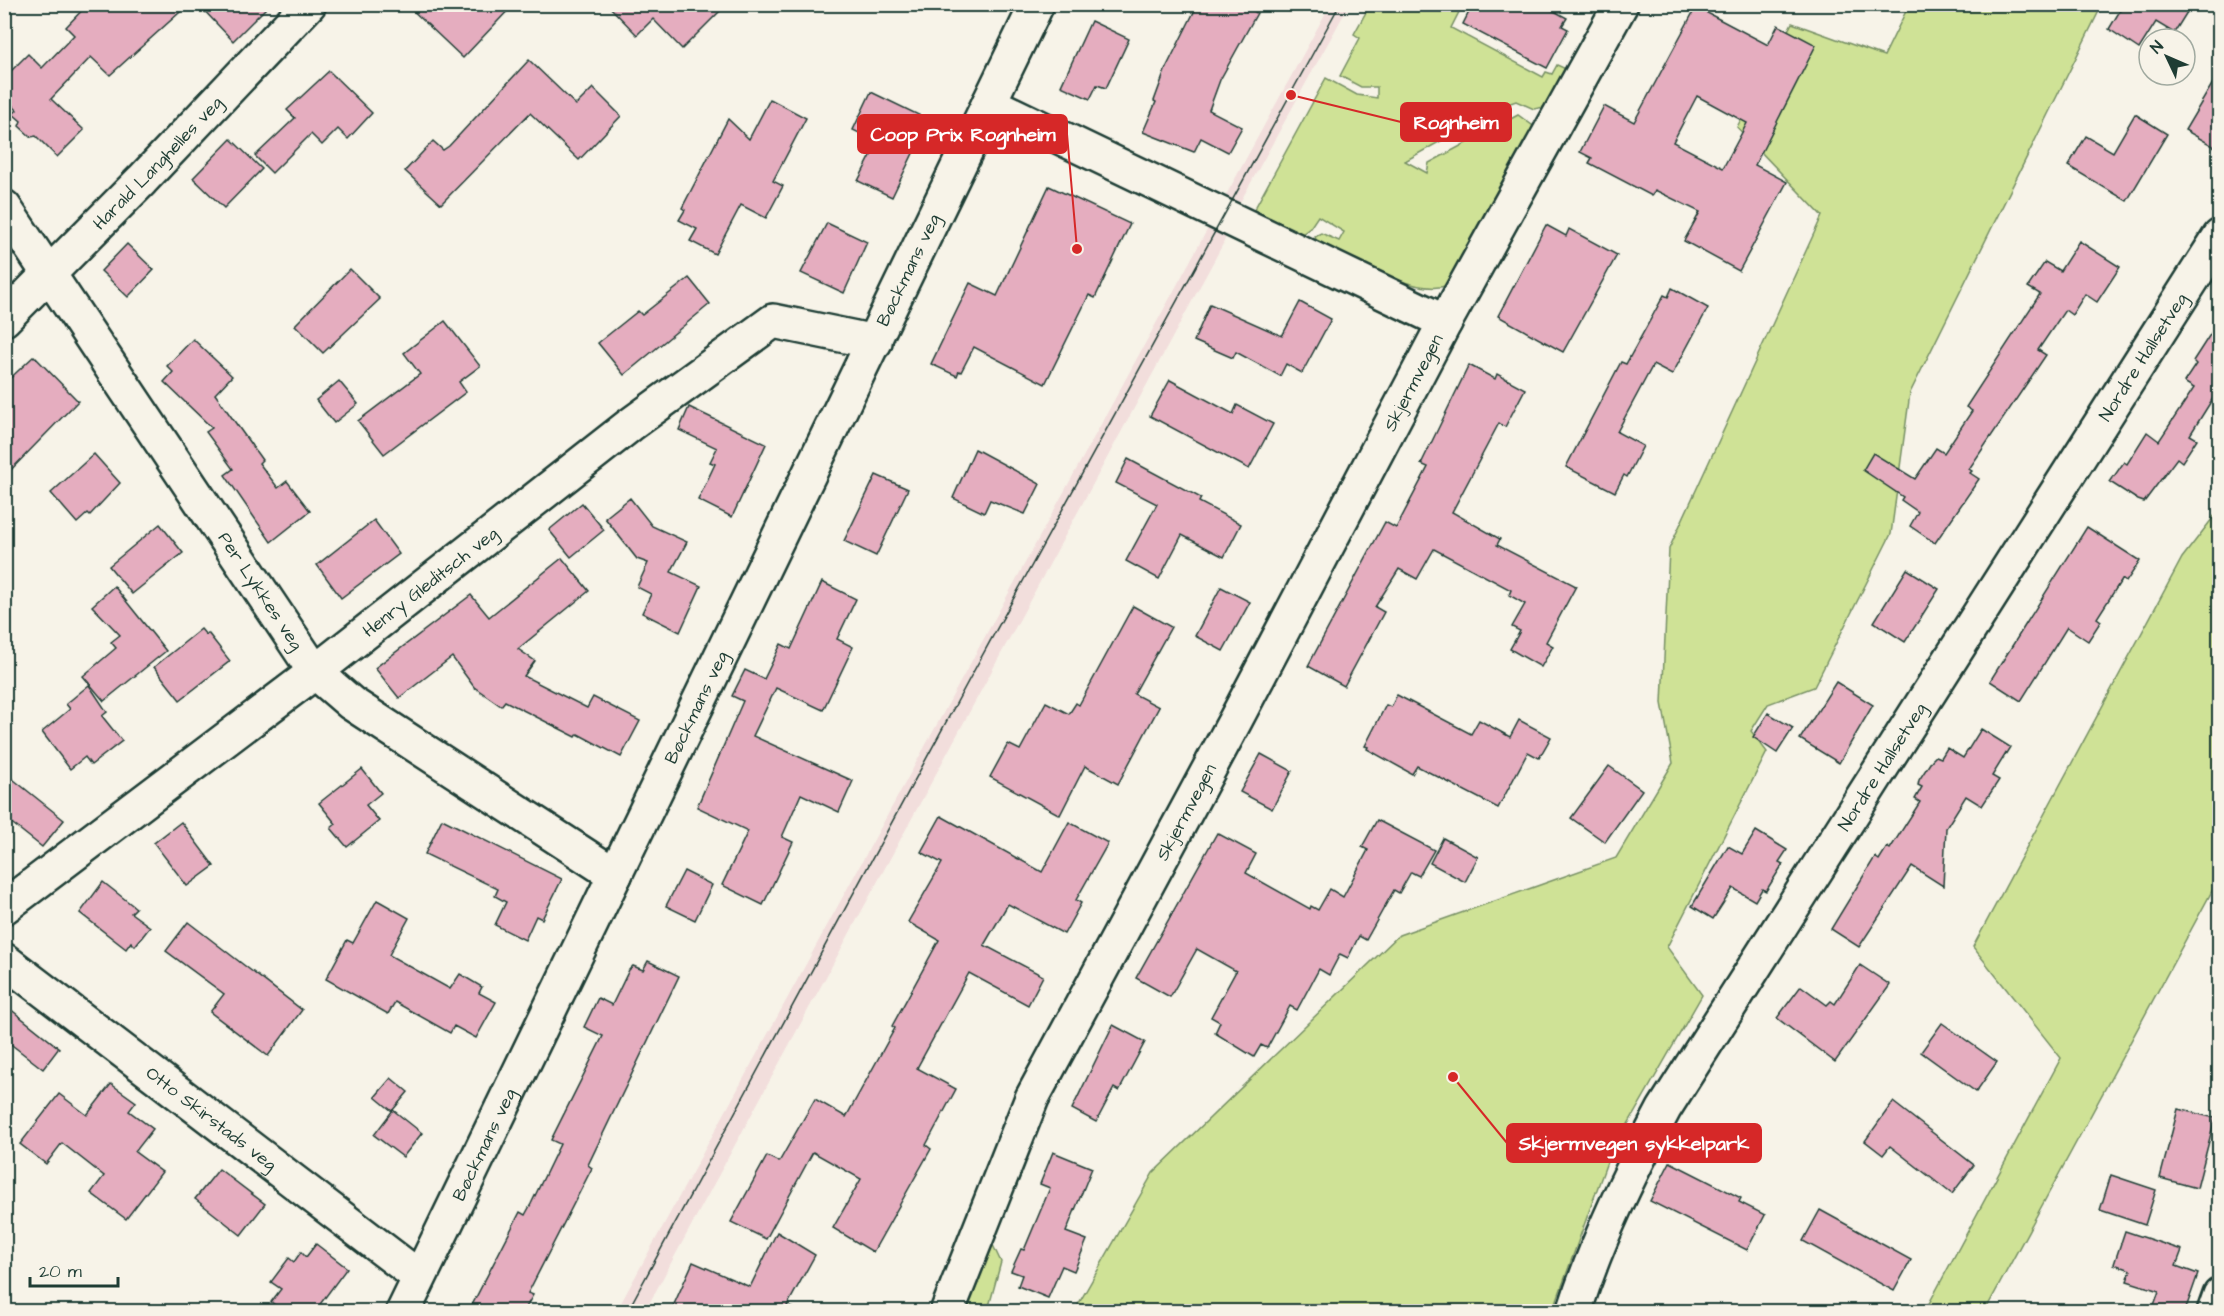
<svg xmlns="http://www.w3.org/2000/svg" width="2224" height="1316" font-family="'Architects Daughter',sans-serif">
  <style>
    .built { fill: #f2dedc }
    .green { fill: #cfe296; stroke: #779065; stroke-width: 1.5 }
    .building { fill: #e5adbf; stroke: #1f3d34; stroke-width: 1.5; fill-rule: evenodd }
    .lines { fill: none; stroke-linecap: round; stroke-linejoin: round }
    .street-casing { stroke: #1f3d34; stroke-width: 38 }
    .secondary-casing { stroke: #1f3d34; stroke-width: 38 }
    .street { stroke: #f7f3e8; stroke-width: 33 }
    .secondary { stroke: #f7f3e8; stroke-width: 33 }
    .tram { stroke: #1f3d34; stroke-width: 1.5 }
    .labels { text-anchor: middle; stroke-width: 5; stroke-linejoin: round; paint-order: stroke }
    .street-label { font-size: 18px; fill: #1f3d34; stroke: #f7f3e8 }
    .leader { fill: none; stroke: #d62828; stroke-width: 2 }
    .callout-dot { fill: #d62828; stroke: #f7f3e8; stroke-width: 2 }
    .callout { fill: #d62828; stroke: #d62828; stroke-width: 2 }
    .callout-label { font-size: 20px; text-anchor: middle; font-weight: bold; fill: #fff }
  </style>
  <rect width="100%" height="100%" fill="#f7f3e8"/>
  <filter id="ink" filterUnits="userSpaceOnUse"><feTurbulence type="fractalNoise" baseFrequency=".0167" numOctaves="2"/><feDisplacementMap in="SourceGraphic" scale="12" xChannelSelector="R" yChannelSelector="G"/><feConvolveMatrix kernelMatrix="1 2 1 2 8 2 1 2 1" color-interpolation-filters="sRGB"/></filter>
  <g filter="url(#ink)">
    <path class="built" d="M1330,5H1349L1238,206L1223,244L645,1311L616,1312Z"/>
    <g class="green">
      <path d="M1370,5H1445L1459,12L1451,28L1543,77L1546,72L1552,74L1557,65L1566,69L1544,107L1534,109L1516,101L1505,105L1405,161L1427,173L1429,163L1518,115L1536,128L1449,285C1413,298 1350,256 1316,240L1315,236L1321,233L1339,241L1344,232L1318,216L1310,228L1302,234L1254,210L1326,78L1357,95L1377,98V87H1361L1340,76L1360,38L1354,34Z"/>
      <path d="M1909,5H2102L1910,393L1891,534L1814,687L1768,704L1751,731L1767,752L1667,947L1702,995L1608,1159L1553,1311L1074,1312L1153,1173L1399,935L1616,858L1673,763L1662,703L1669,549L1822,216L1737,127L1792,23L1884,56Z"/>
      <path d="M2219,510V878L1985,1311H1925L2061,1058L1973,947L2182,558Z"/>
      <path d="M991,1241L1001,1262L988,1310L991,1311L960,1312Z"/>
    </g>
    <g class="building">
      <path d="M88,4H189L110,75L91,57L51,99L84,130L57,157L36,136L31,137L19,126L21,121L13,114L17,110L4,97V78L28,54L42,68L74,35L66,27Z"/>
      <path d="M198,4H270L233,41Z"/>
      <path d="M406,4H514L463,58Z"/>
      <path d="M607,4H727L682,49L653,19L637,35Z"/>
      <path d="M1198,4H1242L1257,13L1220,80L1209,110L1242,127L1228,152L1201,138L1194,152L1143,132L1156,102L1154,101L1166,68Z"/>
      <path d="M1473,4H1541L1567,18L1562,26L1568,29L1547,68L1463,24Z"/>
      <path d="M2124,4H2192L2174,33L2156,22L2139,49L2109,29Z"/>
      <path d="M1696,7L1768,45L1778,25L1816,45L1755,165L1787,182L1739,271L1684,241L1700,212L1655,190L1652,196L1589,163L1592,158L1580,152L1604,106L1634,122ZM1697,96L1747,123L1723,168L1673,142Z"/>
      <path d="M1091,21L1129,39L1106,88L1097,85L1090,99L1061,86Z"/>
      <path d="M529,60L576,105L593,88L621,116L579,160L530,113L441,204L405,171L433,141L443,150L449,146Z"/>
      <path d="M329,71L372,113L348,139L338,129L322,145L311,134L272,173L255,156L295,118L287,110Z"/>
      <path d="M2220,71V150L2185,130Z"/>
      <path d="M871,92L929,120L892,197L858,181L878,142L853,130Z"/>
      <path d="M770,99L806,118L773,181L783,186L766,218L741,205L715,254L690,241L697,229L679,220L685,210L682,208L728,119L749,139Z"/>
      <path d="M2135,114L2167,134L2127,201L2068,166L2086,136L2113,152Z"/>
      <path d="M231,139L262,169L224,208L193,178Z"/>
      <path d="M1049,186L1130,224L1095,298L1089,295L1045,384L974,347L961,372L959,371L957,376L931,364L970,283L997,296Z"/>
      <path d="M827,223L867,242L844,293L801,273Z"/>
      <path d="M1546,225L1566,236L1569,229L1617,255L1563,352L1498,316Z"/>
      <path d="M2079,241L2120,267L2097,302L2085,294L2072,315L2065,310L2038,350L2046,355L1969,469L1972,471L1970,473L1979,479L1935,543L1910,526L1918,512L1901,500L1903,497L1863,470L1873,453L1915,479L1936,448L1944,453L1972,411L1966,407L2040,294L2028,287L2045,262L2060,271Z"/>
      <path d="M127,244L154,270L128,297L101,271Z"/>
      <path d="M350,269L380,299L323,353L295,325Z"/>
      <path d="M689,278L710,304L624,375L598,343L638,311L642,315Z"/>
      <path d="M1672,288L1708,308L1672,375L1653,365L1617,432L1643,446L1627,477L1624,475L1615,492L1566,467L1621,362L1626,364L1664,295L1668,297Z"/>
      <path d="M1300,302L1331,319L1302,373L1286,364L1280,376L1236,352L1233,358L1194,341L1210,304L1282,336Z"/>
      <path d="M2220,319V387L2190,435L2197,439L2182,462L2177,458L2144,502L2138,500L2110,482L2124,462L2127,464L2147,432L2159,441L2194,388L2184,382L2196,364L2193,361Z"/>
      <path d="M445,321L480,366L459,382L466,392L384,454L358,421L420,374L404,353Z"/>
      <path d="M193,339L232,376L215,394L262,460L259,463L278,488L287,481L310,511L271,542L225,475L233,469L206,432L212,428L164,382L173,372L167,366Z"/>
      <path d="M34,356L78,401L4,477V384Z"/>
      <path d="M1469,365L1495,379L1497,374L1525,389L1505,427L1499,423L1452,512L1500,539L1497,545L1576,586L1546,642L1553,646L1541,667L1510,649L1520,631L1512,627L1525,604L1509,595L1511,590L1434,549L1417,579L1399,569L1375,607L1384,612L1344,686L1308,666L1385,522L1396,528L1428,467L1421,464Z"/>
      <path d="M1170,380L1233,414L1237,405L1273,424L1249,469L1150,416Z"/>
      <path d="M339,381L358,404L334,423L316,400Z"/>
      <path d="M689,407L766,444L732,517L698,500L715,464L710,462L717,448L679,430Z"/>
      <path d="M975,449L1040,484L1025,514L990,500L984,513L953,498Z"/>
      <path d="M94,454L120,483L90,515L88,513L77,523L51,493Z"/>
      <path d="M1128,459L1201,498L1199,502L1241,524L1224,557L1182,535L1159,579L1126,561L1157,504L1116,483Z"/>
      <path d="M876,475L908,489L876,556L844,541Z"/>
      <path d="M630,498L652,526L687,542L671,572L701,586L680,632L642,613L651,594L637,587L648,563L637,559L605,518Z"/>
      <path d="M582,503L604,530L571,557L549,530Z"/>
      <path d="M374,520L399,554L341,598L317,565Z"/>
      <path d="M160,524L183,553L132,594L109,566Z"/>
      <path d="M2087,527L2140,561L2126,582L2122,579L2097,618L2101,621L2088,641L2067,627L2021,701L1990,681Z"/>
      <path d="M562,558L589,591L518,649L535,661L524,676L587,708L593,697L640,721L621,757L578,734L576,737L505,701L501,706L474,687L452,657L399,698L375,668L471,595L489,617Z"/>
      <path d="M1907,569L1939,589L1905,642L1874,622Z"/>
      <path d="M822,582L856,599L837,639L853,647L823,710L776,688L753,736L853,781L839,812L801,794L782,837L793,842L763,905L722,885L748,831L697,807L743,701L732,696L745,670L764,679L781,644L791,649Z"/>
      <path d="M114,586L166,651L104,701L83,676L116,648L111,642L120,635L92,606Z"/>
      <path d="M1221,587L1250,602L1223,651L1195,636Z"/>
      <path d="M1133,606L1171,627L1134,694L1159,707L1118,784L1085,766L1060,815L990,777L1008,744L1020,750L1046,702L1069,714L1076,703L1079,705Z"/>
      <path d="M201,629L206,635L208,633L230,661L180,700L154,667Z"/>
      <path d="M1836,682L1873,705L1839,763L1800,739Z"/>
      <path d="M89,685L107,712L102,716L122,741L91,765L85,757L70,769L42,732L70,709L66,704Z"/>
      <path d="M1397,695L1471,734L1479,720L1510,737L1519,720L1551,737L1539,758L1528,752L1498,808L1417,766L1412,774L1367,749L1368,747L1365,746L1386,705L1391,707Z"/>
      <path d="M1768,713L1793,728L1777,753L1753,737Z"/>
      <path d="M1981,729L2010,747L1992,776L1999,780L1982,806L1966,796L1946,828L1943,886L1912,866L1859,947L1831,929L1875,857L1879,860L1887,847L1890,849L1920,802L1915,799L1922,787L1918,785L1919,780L1932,760L1936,756L1941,758L1947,748L1963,758Z"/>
      <path d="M1261,754L1292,771L1272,809L1240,792Z"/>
      <path d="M1609,766L1642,790L1605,842L1571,818Z"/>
      <path d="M362,769L381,793L366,805L379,821L347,847L331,828L336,824L319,803Z"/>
      <path d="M4,772L64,820L42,847L4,817Z"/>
      <path d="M941,816L1042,872L1069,822L1108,843L1076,900L1081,903L1064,934L1008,904L984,945L1043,976L1028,1005L969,973L917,1068L956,1089L926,1145L931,1149L873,1252L833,1228L861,1179L813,1152L766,1239L731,1222L767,1156L779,1162L815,1099L846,1117L895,1028L892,1026L939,940L908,922L942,863L921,852Z"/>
      <path d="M442,819L562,879L542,919L536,916L525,940L495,925L506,902L495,896L498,889L425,854Z"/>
      <path d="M1377,820L1434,850L1419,876L1411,872L1399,893L1394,890L1366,940L1359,936L1348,958L1340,954L1329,975L1319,969L1297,1010L1290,1006L1267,1048L1261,1045L1254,1057L1215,1033L1220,1022L1211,1017L1236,971L1197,949L1170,997L1136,978L1217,833L1256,854L1246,873L1310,909L1311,906L1318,910L1330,889L1343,897L1368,850L1362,847Z"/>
      <path d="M181,822L214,866L187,886L154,843Z"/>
      <path d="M1756,831L1787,850L1779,862L1783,864L1766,891L1762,889L1755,901L1733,888L1713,919L1692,906L1728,846L1742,854Z"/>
      <path d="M1443,838L1478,857L1465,882L1430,863Z"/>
      <path d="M684,871L712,885L695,920L666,906Z"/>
      <path d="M103,882L136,908L131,913L150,927L135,946L131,942L126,949L80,913Z"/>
      <path d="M377,900L409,918L389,955L450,989L460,974L482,987L479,993L496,1002L476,1038L454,1026L450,1033L395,1002L388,1014L326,979L347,940L353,943Z"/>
      <path d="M188,922L302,1010L268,1056L210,1012L224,994L166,951Z"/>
      <path d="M648,961L679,976L588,1165L592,1168L528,1293L533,1295L524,1311H469L520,1212L525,1215L531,1204L560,1144L551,1140L603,1036L584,1027L598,998L612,1005L629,970L633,966L643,970Z"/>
      <path d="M1860,965L1890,985L1835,1062L1777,1018L1801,986L1827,1005L1831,1001L1835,1004Z"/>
      <path d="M4,1004L59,1048L43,1069L4,1039Z"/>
      <path d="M1942,1023L1997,1062L1976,1092L1921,1052Z"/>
      <path d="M1113,1025L1145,1042L1119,1091L1114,1088L1096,1122L1072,1109Z"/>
      <path d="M391,1078L408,1092L392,1111L375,1097Z"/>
      <path d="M111,1084L136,1102L129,1111L153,1129L135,1152L162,1172L126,1219L91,1193L104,1176L62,1143L46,1164L20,1144L59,1094L87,1115Z"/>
      <path d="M1893,1102L1974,1165L1952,1194L1890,1146L1883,1155L1865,1141Z"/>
      <path d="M2178,1109L2215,1118L2197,1188L2160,1178Z"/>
      <path d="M393,1110L422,1133L403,1157L374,1135Z"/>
      <path d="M1053,1152L1092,1168L1066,1232L1087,1240L1074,1271L1062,1266L1048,1298L1018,1286L1022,1275L1011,1271L1021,1249L1024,1250L1050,1188L1040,1184Z"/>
      <path d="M1670,1162L1741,1198L1739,1202L1765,1215L1747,1250L1650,1201Z"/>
      <path d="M219,1169L265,1204L241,1235L195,1199Z"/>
      <path d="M2111,1175L2156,1190L2145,1225L2100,1210Z"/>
      <path d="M1820,1210L1911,1260L1894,1291L1803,1241Z"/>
      <path d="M2125,1231L2182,1250L2176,1266L2198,1274L2185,1311H2152L2159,1291L2127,1281L2131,1270L2114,1264Z"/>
      <path d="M777,1232L815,1255L787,1306L798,1311H671L693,1262L750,1287Z"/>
      <path d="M316,1244L347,1268L315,1311H284L271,1302L281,1289L271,1282L289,1258L294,1262L301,1252L306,1257Z"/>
    </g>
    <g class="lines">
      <defs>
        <g id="street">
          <path d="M989,103L1445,322"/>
          <path id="s1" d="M4,207L315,672L351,703L615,875"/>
          <path id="s2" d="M4,319L142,180L309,4"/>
          <path id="s3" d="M4,907L315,672L630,425L773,321L875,342"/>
          <path id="s4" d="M4,960L419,1277"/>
          <path id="s5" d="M947,1312L1032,1098L1236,719L1445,322L1621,4"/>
          <path id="s6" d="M1574,1312C1597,1240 1629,1175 1664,1109L2220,236"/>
          <path d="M2214,1312L2220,1295"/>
        </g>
        <g id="secondary">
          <path id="s7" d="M403,1312L1037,4"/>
        </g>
      </defs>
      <use href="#street" class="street-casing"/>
      <use href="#secondary" class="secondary-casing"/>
      <use href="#street" class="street"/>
      <use href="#secondary" class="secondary"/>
      <path class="tram" d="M627,1312L971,676L1340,4"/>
    </g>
  </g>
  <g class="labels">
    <g class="street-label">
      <text dy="6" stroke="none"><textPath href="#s2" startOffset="219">Harald Langhelles veg</textPath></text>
      <text dy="6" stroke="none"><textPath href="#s7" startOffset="1158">Bøckmans veg</textPath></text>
      <text dy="6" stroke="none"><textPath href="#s6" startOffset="1114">Nordre Hallsetveg</textPath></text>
      <text dy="6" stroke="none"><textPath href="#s5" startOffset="1041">Skjermvegen</textPath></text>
      <text dy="6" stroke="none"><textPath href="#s3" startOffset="536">Henry Gleditsch veg</textPath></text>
      <text dy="6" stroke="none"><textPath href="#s1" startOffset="462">Per Lykkes veg</textPath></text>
      <text dy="6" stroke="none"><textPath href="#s7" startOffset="672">Bøckmans veg</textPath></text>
      <text dy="6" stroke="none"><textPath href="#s6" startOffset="628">Nordre Hallsetveg</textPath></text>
      <text dy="6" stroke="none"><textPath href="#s5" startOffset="555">Skjermvegen</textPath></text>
      <text dy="6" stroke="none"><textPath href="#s4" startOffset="261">Otto Skirstads veg</textPath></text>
      <text dy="6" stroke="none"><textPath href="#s7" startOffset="186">Bøckmans veg</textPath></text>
    </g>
  </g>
  <path class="leader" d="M1291 95L1401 122M1077 249L1067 134M1453 1077L1507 1143"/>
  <g class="callout-dot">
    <circle cx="1291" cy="95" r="6"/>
    <circle cx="1077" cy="249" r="6"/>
    <circle cx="1453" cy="1077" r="6"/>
  </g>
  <g class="callout">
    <rect x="1401" y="103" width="110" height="38" rx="6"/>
    <rect x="858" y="115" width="209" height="38" rx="6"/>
    <rect x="1507" y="1124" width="254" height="38" rx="6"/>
  </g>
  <g class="callout-label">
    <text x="1456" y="129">Rognheim</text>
    <text x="963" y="141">Coop Prix Rognheim</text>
    <text x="1634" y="1150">Skjermvegen sykkelpark</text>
  </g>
  <rect width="2224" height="1316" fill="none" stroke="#f7f3e8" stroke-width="24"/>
  <rect x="12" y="12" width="2200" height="1292" fill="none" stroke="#1f3d34" stroke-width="2" filter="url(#ink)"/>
  <g transform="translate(2167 57) rotate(314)"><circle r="28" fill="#f7f3e8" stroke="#a1aaa0" stroke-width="1.5"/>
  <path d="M0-4.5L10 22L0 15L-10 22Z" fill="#1f3d34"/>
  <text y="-9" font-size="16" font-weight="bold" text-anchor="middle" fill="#1f3d34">N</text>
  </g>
  <path d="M30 1277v9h88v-9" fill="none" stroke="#1f3d34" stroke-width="3"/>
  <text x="39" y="1277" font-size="18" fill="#1f3d34" stroke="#f7f3e8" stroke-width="4.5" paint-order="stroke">20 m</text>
</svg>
